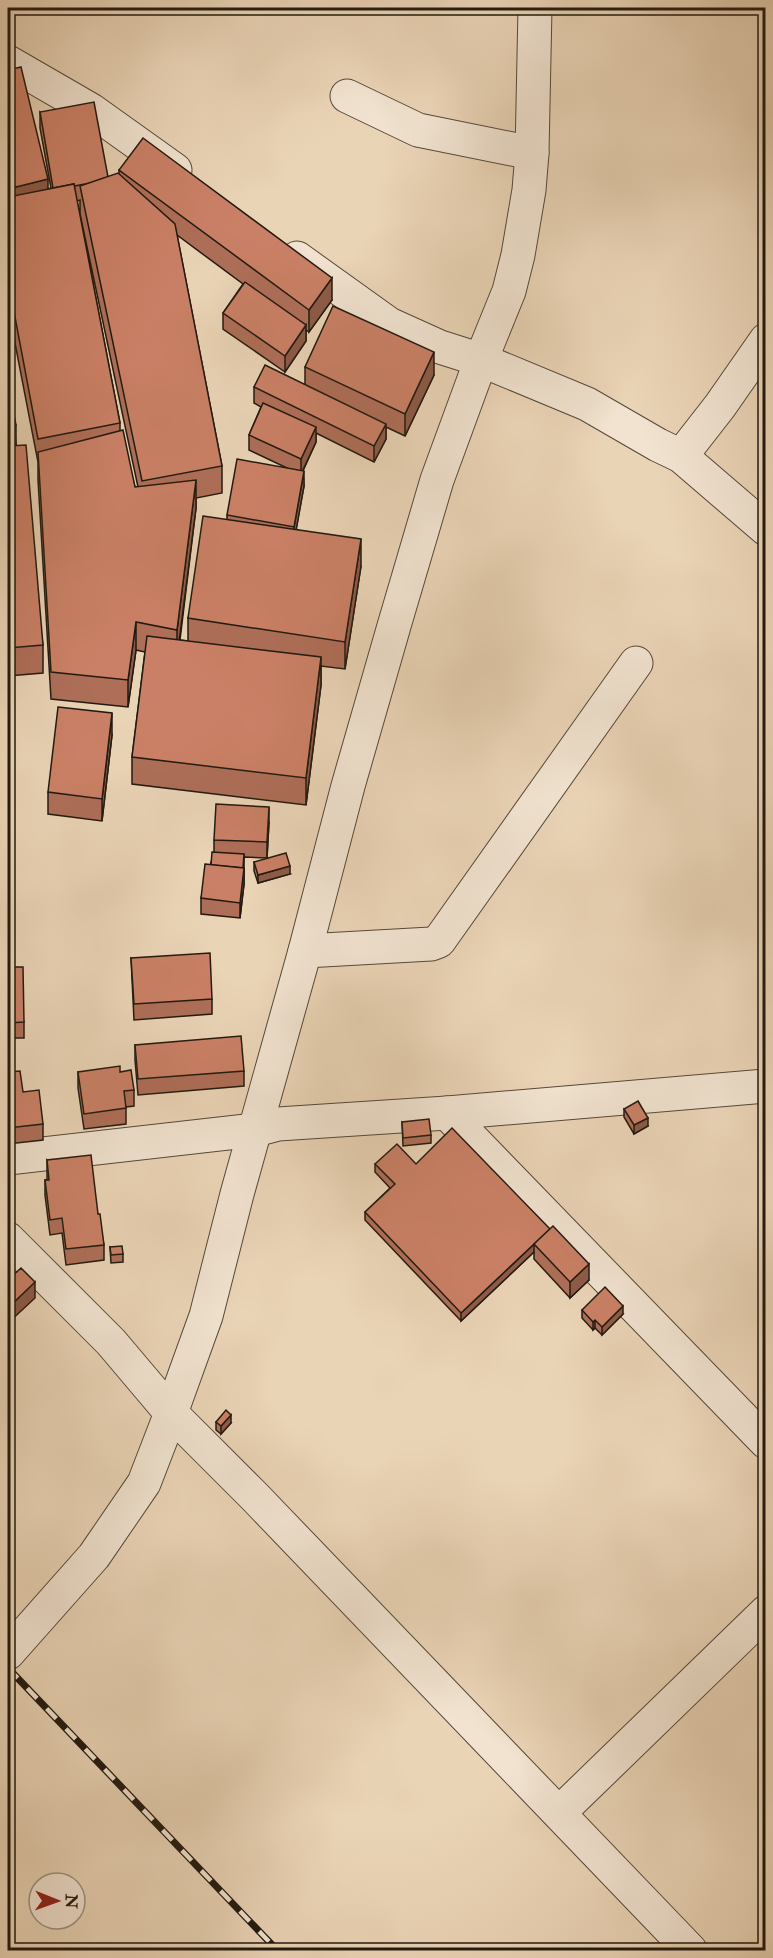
<svg xmlns="http://www.w3.org/2000/svg" width="773" height="1958" font-family="'IM FELL Double Pica',serif">
  <style>
    .lines { fill: none; stroke-linecap: round; stroke-linejoin: round }
    .minor-casing { stroke: #54483a; stroke-width: 35 }
    .tertiary-casing { stroke: #54483a; stroke-width: 35 }
    .minor { stroke: #f1e3d0; stroke-width: 33 }
    .tertiary { stroke: #f1e3d0; stroke-width: 33 }
    .rail-casing { stroke: #221a10; stroke-width: 7 }
    .rail { stroke: #f1e3d0; stroke-width: 4.5; stroke-dasharray: 14; stroke-linecap: butt }
    .wall { fill: #ae6e58; stroke: #221a10; stroke-width: 1.5; fill-rule: evenodd }
    .shaded-wall { fill: #8d5a47; stroke: #221a10; stroke-width: 1.5 }
    .building { fill: #ca8066; stroke: #221a10; stroke-width: 1.5 }
  </style>
  <rect width="100%" height="100%" fill="#ead4b6"/>
  <filter id="stains"><feTurbulence type="fractalNoise" baseFrequency=".00333" numOctaves="4"/><feColorMatrix values="0 0 0 0 .2 0 0 0 0 .09 0 0 0 0 .02 0 0 0 .5 -.17"/></filter>
  <radialGradient id="worn" r=".72"><stop offset=".6" stop-color="#630" stop-opacity="0"/><stop offset="1" stop-color="#630" stop-opacity=".3"/></radialGradient>
  <g class="lines">
    <defs>
      <g id="minor">
        <path d="M8,62L91,110L175,170"/>
        <path d="M347,96L418,130L532,153"/>
        <path d="M297,258L389,324L440,347L481,360L587,404L658,445L681,456L766,529"/>
        <path d="M681,456L720,406L766,340"/>
        <path d="M305,951L431,944L439,941L636,663"/>
        <path d="M447,1113L766,1442"/>
        <path d="M8,1158L255,1130L278,1124L447,1113L766,1086"/>
        <path d="M8,1239L111,1342L171,1413L254,1496L690,1950"/>
        <path d="M559,1813L766,1612"/>
      </g>
      <path id="tertiary" d="M8,1653L94,1556L144,1483L171,1413L206,1316L237,1194L305,951L348,786L394,626L437,480L481,360L509,291L518,255L529,190L532,153L535,8"/>
    </defs>
    <use href="#minor" class="minor-casing"/>
    <use href="#tertiary" class="tertiary-casing"/>
    <use href="#minor" class="minor"/>
    <use href="#tertiary" class="tertiary"/>
    <defs>
      <path id="rail" d="M8,1668L277,1950"/>
    </defs>
    <use href="#rail" class="rail-casing"/>
    <use href="#rail" class="rail"/>
  </g>
  <g class="wall">
    <path d="M8,70L48,189L51,188L40,128V112L108,177L119,175V170L332,300L309,332L306,330V341L285,372L223,329V313L243,284L177,235L222,466V493L196,498V508L180,640L188,641V618L227,519V515L287,468L249,450V435L261,407L254,403V387L305,384V367L434,375L405,436L386,427V439L374,462L316,433V442L303,471L304,486L296,529L361,566L345,669L321,666V685L306,805L132,784V757L145,652L136,650L128,707L51,699L38,480V462L8,307ZM80,200V214L138,487H135L120,431V423L77,201Z"/>
    <path d="M8,383L43,645V673L8,676Z"/>
    <path d="M112,735L102,821L48,814V792Z"/>
    <path d="M269,822L267,858L244,857V884L240,918L201,914V898L214,852V840Z"/>
    <path d="M254,862L290,874L258,883L254,871Z"/>
    <path d="M131,958L212,999V1014L134,1020Z"/>
    <path d="M8,967L24,1022V1038H8Z"/>
    <path d="M135,1045L244,1071V1086L138,1095L135,1060Z"/>
    <path d="M8,1072L23,1092L43,1124V1140L8,1144Z"/>
    <path d="M78,1072H120L134,1090V1106L126,1107V1124L84,1129L78,1088Z"/>
    <path d="M624,1109L648,1126L634,1134L624,1117Z"/>
    <path d="M402,1122L431,1135V1143L403,1146Z"/>
    <path d="M47,1160L98,1214L104,1245V1260L66,1265L62,1233L50,1235L45,1195V1180H47Z"/>
    <path d="M375,1164H416L589,1280L570,1298L534,1259V1252L461,1321L365,1220V1212L390,1188L375,1172Z"/>
    <path d="M110,1247L123,1254V1262L111,1263Z"/>
    <path d="M582,1310L623,1314L602,1335L595,1328L593,1330L582,1318Z"/>
    <path d="M216,1422L231,1423L221,1434L216,1430Z"/>
  </g>
  <g class="shaded-wall">
    <path d="M48,179V201L8,211V189Z"/>
    <path d="M332,278V300L309,332V310Z"/>
    <path d="M306,325V341L285,372V356Z"/>
    <path d="M434,352V375L405,436V414Z"/>
    <path d="M386,424V439L374,462V446Z"/>
    <path d="M16,425V447L8,449V427Z"/>
    <path d="M316,427V442L301,474V459Z"/>
    <path d="M304,471V486L294,542V527Z"/>
    <path d="M196,480V508L177,658V630Z"/>
    <path d="M361,539V566L345,669V642Z"/>
    <path d="M136,622V650L128,707V680Z"/>
    <path d="M321,657V685L306,805V778Z"/>
    <path d="M112,713V735L102,821V799Z"/>
    <path d="M269,807V822L267,858V842Z"/>
    <path d="M244,854L243,875L244,868V884L240,918V903Z"/>
    <path d="M290,866V874L258,883V875Z"/>
    <path d="M648,1118V1126L634,1134V1125Z"/>
    <path d="M534,1244V1252L461,1321V1313Z"/>
    <path d="M589,1264V1280L570,1298V1282Z"/>
    <path d="M35,1282V1298L8,1323V1308Z"/>
    <path d="M623,1306V1314L602,1335V1327Z"/>
    <path d="M595,1320V1328L593,1330V1322Z"/>
    <path d="M231,1415V1423L221,1434V1426Z"/>
  </g>
  <g class="building">
    <path d="M21,67L48,179L8,189V70Z"/>
    <path d="M94,102L108,177L91,183L74,186V184L53,188L40,112Z"/>
    <path d="M143,138L332,278L309,310L119,170Z"/>
    <path d="M118,173L175,224L222,466L142,481L80,186Z"/>
    <path d="M74,184L120,423L38,439L8,280V197Z"/>
    <path d="M245,282L306,325L285,356L223,313Z"/>
    <path d="M333,306L434,352L405,414L305,367Z"/>
    <path d="M265,365L386,424L374,446L254,387Z"/>
    <path d="M8,383L16,425L8,427Z"/>
    <path d="M263,403L316,427L301,459L249,435Z"/>
    <path d="M123,430L135,487L196,480L177,630L136,622L128,680L51,672L38,452Z"/>
    <path d="M26,445L43,645L8,648V446Z"/>
    <path d="M237,459L304,471L294,527L227,515Z"/>
    <path d="M203,516L361,539L345,642L188,618Z"/>
    <path d="M147,636L321,657L306,778L132,757Z"/>
    <path d="M58,707L112,713L102,799L48,792Z"/>
    <path d="M216,804L269,807L267,842L214,840Z"/>
    <path d="M212,852L244,854L243,868L211,865Z"/>
    <path d="M286,853L290,866L258,875L254,862Z"/>
    <path d="M205,864L244,868L240,903L201,898Z"/>
    <path d="M210,953L212,999L134,1004L131,958Z"/>
    <path d="M8,967H23L24,1022L8,1023Z"/>
    <path d="M241,1036L244,1071L138,1079L135,1045Z"/>
    <path d="M120,1066V1072L131,1070L134,1090L124,1091L126,1108L84,1114L78,1072Z"/>
    <path d="M20,1071L23,1092L39,1090L43,1124L8,1128V1072Z"/>
    <path d="M638,1101L648,1118L634,1125L624,1109Z"/>
    <path d="M429,1119L431,1135L403,1138L402,1122Z"/>
    <path d="M452,1128L550,1229L461,1313L365,1212L395,1184L375,1164L397,1144L416,1164Z"/>
    <path d="M91,1155L98,1214H100L104,1245L66,1249L62,1218L50,1220L45,1180H49L47,1160Z"/>
    <path d="M553,1226L589,1264L570,1282L534,1244Z"/>
    <path d="M122,1246L123,1254L111,1255L110,1247Z"/>
    <path d="M21,1268L35,1282L8,1308V1280Z"/>
    <path d="M605,1287L623,1306L602,1327L595,1320L593,1322L582,1310Z"/>
    <path d="M226,1410L231,1415L221,1426L216,1422Z"/>
  </g>
  <rect width="773" height="1958" fill="none" stroke="#ead4b6" stroke-width="30"/>
  <rect x="9" y="9" width="755" height="1940" fill="none" stroke="#221a10" stroke-width="3"/>
  <rect x="15" y="15" width="743" height="1928" fill="none" stroke="#221a10" stroke-width="1.5"/>
  <g transform="translate(57 1901) rotate(91)"><circle r="28" fill="#f1e3d0" stroke="#9e9383" stroke-width="1.5"/>
  <path d="M0-4.5L10 22L0 15L-10 22Z" fill="#8f2418"/>
  <text y="-9" font-size="16" font-weight="bold" text-anchor="middle" fill="#221a10">N</text>
  </g>
  <rect width="100%" height="100%" filter="url(#stains)"/>
  <rect width="100%" height="100%" fill="url(#worn)"/>
</svg>
